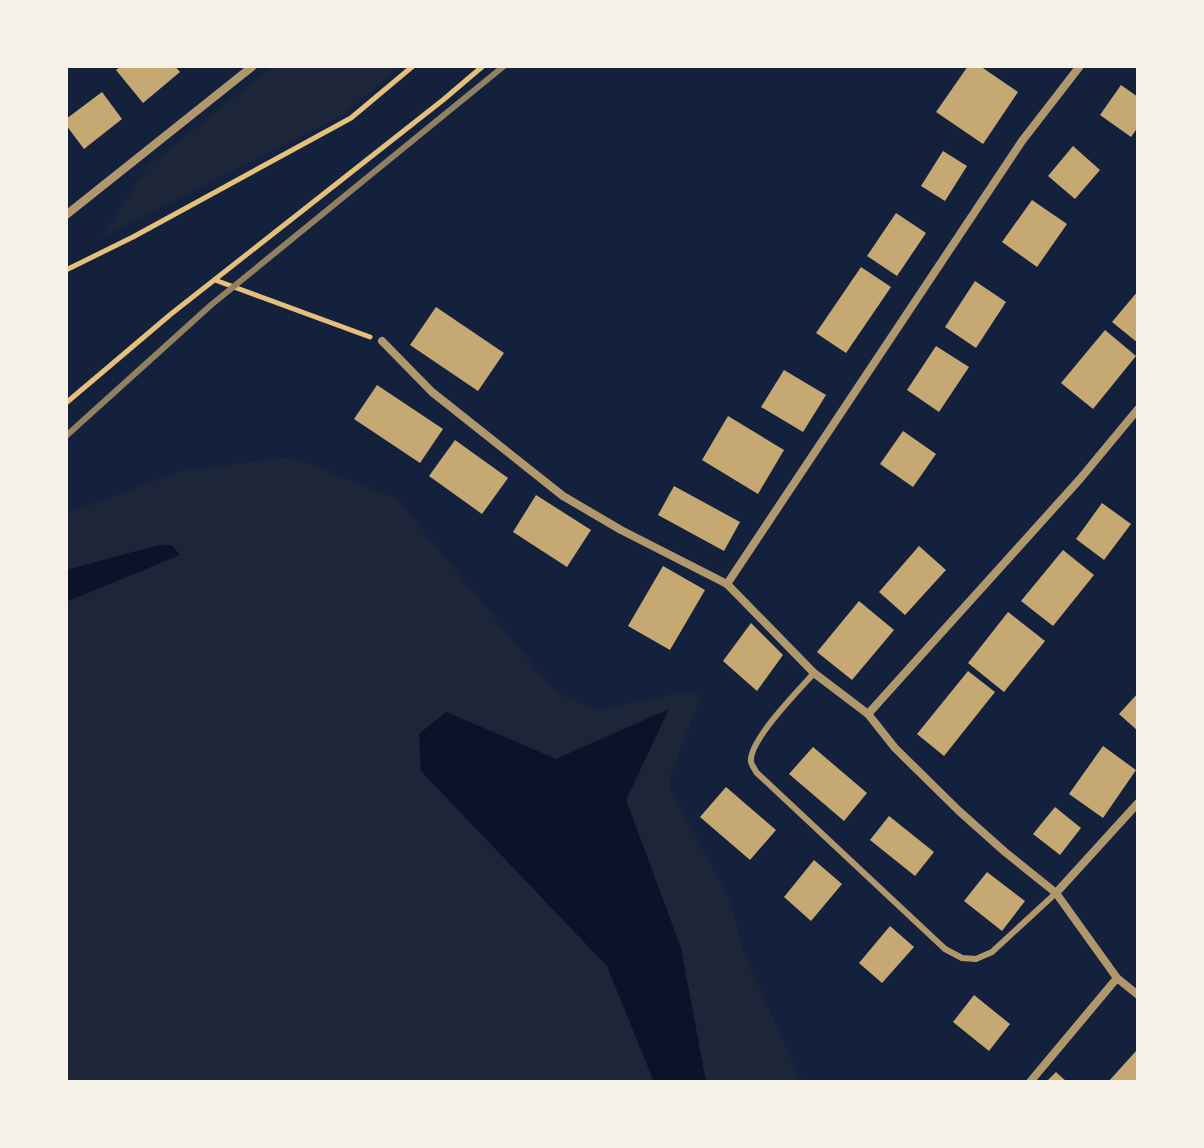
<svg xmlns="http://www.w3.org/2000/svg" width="1204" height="1148" font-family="Manrope,sans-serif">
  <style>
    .green { fill: #1d2539 }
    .water { fill: #0b132b }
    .building { fill: #c6a872 }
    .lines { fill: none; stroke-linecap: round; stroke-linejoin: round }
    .path { stroke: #e5c07b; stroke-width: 5 }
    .service { stroke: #b1986c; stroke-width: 6 }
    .minor { stroke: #b1986c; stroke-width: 8 }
    .rail { stroke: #918062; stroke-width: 6 }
  </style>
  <rect width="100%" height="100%" fill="#14213d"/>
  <g class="green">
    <path d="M273,66H403L341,116L102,237L148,166Z"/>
    <path d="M292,457L397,499L553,689L564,697L599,710L689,691L701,696L670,777L671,790L729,899L745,956L802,1082H706L681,948L626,800L668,710L556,759L446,712L421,771L607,966L654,1082H66V602L179,554L159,545L66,570V514L182,471Z"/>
  </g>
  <g class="water">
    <path d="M159,545H172L180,555L66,602V570Z"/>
    <path d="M669,709L626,800L681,948L706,1082H654L607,966L421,771L419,734L446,712L556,759Z"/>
  </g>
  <g class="building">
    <path d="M121,66H175L180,72L143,103L116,70Z"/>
    <path d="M968,66H980L1018,92L983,144L936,112Z"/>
    <path d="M1121,85L1138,97V127L1131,137L1100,115Z"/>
    <path d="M102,92L122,119L84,149L66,125V119Z"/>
    <path d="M1073,146L1100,170L1075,199L1048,176Z"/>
    <path d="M943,151L967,166L945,201L921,186Z"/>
    <path d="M1032,200L1067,224L1037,267L1002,242Z"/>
    <path d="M896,213L926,233L897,276L867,256Z"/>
    <path d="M861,267L891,287L846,353L816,333Z"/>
    <path d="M975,281L1006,302L976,348L945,327Z"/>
    <path d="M1138,291V343L1112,322Z"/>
    <path d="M436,307L504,353L478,391L410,345Z"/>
    <path d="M1105,330L1136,356L1093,409L1061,383Z"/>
    <path d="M936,346L969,367L939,412L907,390Z"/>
    <path d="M784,370L826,395L803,432L761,407Z"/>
    <path d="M377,385L443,429L420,463L354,419Z"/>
    <path d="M728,416L784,450L758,494L702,460Z"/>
    <path d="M903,431L936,454L913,487L880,464Z"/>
    <path d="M455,440L508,478L482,514L429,476Z"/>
    <path d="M674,486L740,522L724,551L658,515Z"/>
    <path d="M536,495L591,530L567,567L513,532Z"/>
    <path d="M1102,503L1131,524L1104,560L1076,539Z"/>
    <path d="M919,546L946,570L905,615L879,592Z"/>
    <path d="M1063,550L1094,575L1053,626L1021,601Z"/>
    <path d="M663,566L705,590L670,650L628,626Z"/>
    <path d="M859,601L894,630L852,680L817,652Z"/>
    <path d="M1008,612L1045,641L1004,692L968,663Z"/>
    <path d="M751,623L783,655L757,691L723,661Z"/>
    <path d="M968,671L995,692L944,756L917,734Z"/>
    <path d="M1138,693V731L1119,714Z"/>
    <path d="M1103,746L1136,770L1103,818L1069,794Z"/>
    <path d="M813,747L867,793L844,821L789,774Z"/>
    <path d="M726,787L776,830L750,860L700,817Z"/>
    <path d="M1055,807L1081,828L1060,855L1033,834Z"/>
    <path d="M889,816L934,852L915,876L870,840Z"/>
    <path d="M814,860L842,884L811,921L784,897Z"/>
    <path d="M987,872L1025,901L1002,931L964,901Z"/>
    <path d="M890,926L914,947L882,983L859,963Z"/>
    <path d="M974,995L1010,1024L989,1051L953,1022Z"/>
    <path d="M1136,1051L1138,1053V1082H1108Z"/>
    <path d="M1056,1072L1067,1082H1046Z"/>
  </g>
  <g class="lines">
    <g class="path">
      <path d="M66,270L133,237L351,118L413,66"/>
      <path d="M215,280L370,337"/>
      <path d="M66,403L171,314L443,100L483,66"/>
    </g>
    <path class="service" d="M814,673C800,689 748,741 751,762C751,763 756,772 757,773L945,949L962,958L976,959L992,952L1056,893"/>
    <g class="minor">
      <path d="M66,215L253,66"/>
      <path d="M382,341L432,392L563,496L621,530L727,584L814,673L868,714L895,748L959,811L1005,852L1056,893L1117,978L1138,995"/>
      <path d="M727,584L1022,141L1080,66"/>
      <path d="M868,714L1080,479L1138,409"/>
      <path d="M1056,893L1138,803"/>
      <path d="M1030,1082L1117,978"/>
    </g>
    <path class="rail" d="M66,436L211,305L504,66"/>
  </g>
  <rect width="1204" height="1148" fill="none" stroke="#f6f1e7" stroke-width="136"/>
</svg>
